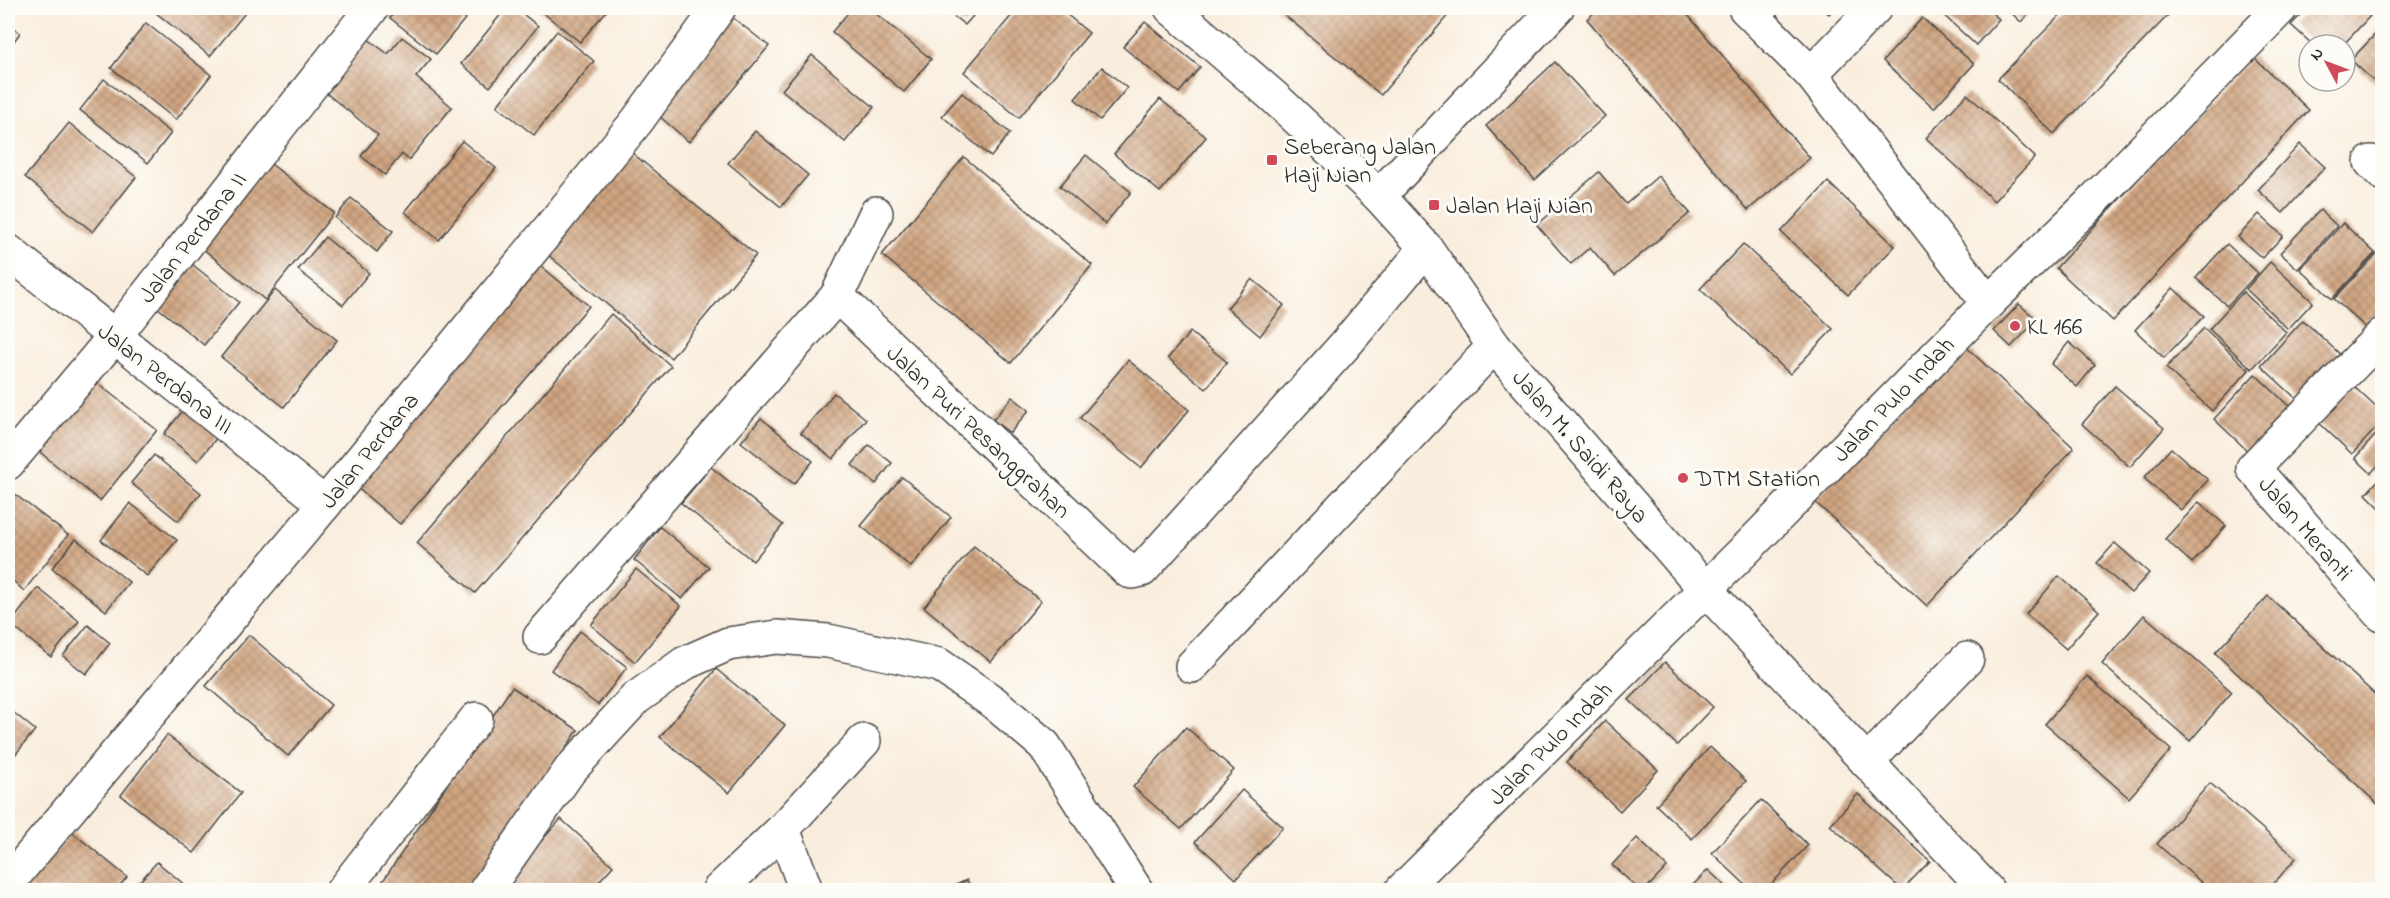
<svg xmlns="http://www.w3.org/2000/svg" width="2390" height="898" font-family="'Indie Flower',sans-serif">
  <style>
    .building { fill: url(#building-cross-hatch) }
    .lines { fill: none; stroke-linecap: round; stroke-linejoin: round }
    .minor-casing { stroke: #4a4846; stroke-width: 36 }
    .minor { stroke: #fff; stroke-width: 33 }
    .poi-dot { fill: #d1495b; stroke: #fdfcf7; stroke-width: 2 }
    .labels { text-anchor: middle; stroke-width: 6; stroke-linejoin: round; paint-order: stroke }
    .poi-label { font-size: 24px; fill: #2b2b2b; stroke: #fdfcf7; text-anchor: start }
    .street-label { font-size: 24px; fill: #2b2b2b; stroke: #fdfcf7 }
  </style>
  <defs>
    <pattern id="building-cross-hatch" width="8" height="8" patternUnits="userSpaceOnUse" patternTransform="scale(1.5)"><rect width="8" height="8" fill="#d1a682"/><path d="M0 0l8 8M0 8l8-8" fill="none" stroke="#aa876b"/></pattern>
  </defs>
  <rect width="100%" height="100%" fill="#fdfcf7"/>
  <filter id="ink" filterUnits="userSpaceOnUse"><feTurbulence type="fractalNoise" baseFrequency=".0167" numOctaves="2"/><feDisplacementMap in="SourceGraphic" scale="12" xChannelSelector="R" yChannelSelector="G"/><feConvolveMatrix kernelMatrix="1 2 1 2 8 2 1 2 1" color-interpolation-filters="sRGB"/></filter>
  <filter id="wash" filterUnits="userSpaceOnUse"><feTurbulence type="fractalNoise" baseFrequency=".008" numOctaves="4" result="noise"/><feDisplacementMap in="SourceGraphic" scale="24" xChannelSelector="R" yChannelSelector="G"/><feGaussianBlur stdDeviation="1.35" result="paint"/><feColorMatrix in="noise" values="0 0 0 0 0 0 0 0 0 0 0 0 0 0 0 0 0 1.4 0 .05"/><feComposite in="paint" operator="in"/></filter>
  <g filter="url(#wash)">
    <rect width="100%" height="100%" fill="#f9eede"/>
    <g id="blocks">
      <g class="building">
        <path d="M150,8H249L210,56Z"/>
        <path d="M398,8H474L436,54L390,18Z"/>
        <path d="M506,8H515L538,26L490,87L461,64Z"/>
        <path d="M537,8H609L580,42Z"/>
        <path d="M852,8H869L931,59L904,92L832,32Z"/>
        <path d="M943,8H980L965,25Z"/>
        <path d="M1018,8H1059L1089,33L1019,118L964,72Z"/>
        <path d="M1276,8H1454L1381,95Z"/>
        <path d="M1600,8H1682L1810,158L1748,210L1587,19Z"/>
        <path d="M1821,8H1835L1829,14Z"/>
        <path d="M1941,8H1986L1999,19L1976,45L1938,10Z"/>
        <path d="M2006,8H2034L2021,22Z"/>
        <path d="M2067,8H2175L2054,134L1998,79Z"/>
        <path d="M2308,8H2361L2370,16L2343,45H2313L2291,25Z"/>
        <path d="M728,14L769,46L689,142L658,115Z"/>
        <path d="M1922,18L1974,64L1934,108L1883,61Z"/>
        <path d="M1145,22L1200,67L1179,93L1123,47Z"/>
        <path d="M8,23L20,33L8,49Z"/>
        <path d="M146,23L211,75L176,120L111,68Z"/>
        <path d="M2382,27V89L2351,60Z"/>
        <path d="M557,31L594,61L534,135L497,106Z"/>
        <path d="M402,37L431,59L416,77L452,107L409,160L402,154L385,175L361,156L378,135L326,93L368,39L388,54Z"/>
        <path d="M812,55L874,107L845,142L782,90Z"/>
        <path d="M2252,56L2309,110L2113,321L2056,268Z"/>
        <path d="M1555,62L1605,116L1535,180L1486,126Z"/>
        <path d="M1102,67L1127,88L1100,120L1075,99Z"/>
        <path d="M104,79L171,133L148,163L80,110Z"/>
        <path d="M962,93L1010,133L991,157L942,116Z"/>
        <path d="M1967,94L2035,157L1994,201L1926,138Z"/>
        <path d="M1160,99L1206,137L1160,192L1114,154Z"/>
        <path d="M69,123L136,177L93,232L25,177Z"/>
        <path d="M755,131L808,175L781,207L728,163Z"/>
        <path d="M462,141L496,168L439,240L405,212Z"/>
        <path d="M2300,144L2325,167L2283,213L2258,190Z"/>
        <path d="M625,147L756,255L671,358L541,249Z"/>
        <path d="M1086,155L1131,192L1105,224L1060,186Z"/>
        <path d="M262,157L334,213L265,300L196,243Z"/>
        <path d="M964,157L1092,265L1011,363L882,255Z"/>
        <path d="M1599,172L1626,204L1658,176L1690,213L1615,276L1590,247L1571,264L1537,225Z"/>
        <path d="M1828,182L1895,246L1848,295L1781,232Z"/>
        <path d="M351,198L393,231L377,252L335,218Z"/>
        <path d="M2320,210L2337,226L2298,269L2280,253Z"/>
        <path d="M2259,214L2283,236L2262,258L2238,237Z"/>
        <path d="M2343,223L2375,253L2332,299L2300,269Z"/>
        <path d="M325,237L369,273L343,305L298,270Z"/>
        <path d="M1743,244L1833,329L1790,374L1700,289Z"/>
        <path d="M2227,244L2258,273L2227,306L2196,278Z"/>
        <path d="M2382,248V321L2372,333L2334,299Z"/>
        <path d="M187,260L239,302L204,345L152,303Z"/>
        <path d="M535,261L589,306L400,524L354,485Z"/>
        <path d="M2270,262L2313,302L2288,329L2246,289Z"/>
        <path d="M1252,279L1284,305L1260,336L1227,308Z"/>
        <path d="M2173,288L2204,316L2164,358L2135,330Z"/>
        <path d="M275,290L337,340L284,407L221,357Z"/>
        <path d="M2243,292L2286,332L2252,369L2209,329Z"/>
        <path d="M2019,304L2037,320L2011,347L1994,331Z"/>
        <path d="M611,314L671,366L475,593L417,543Z"/>
        <path d="M2303,320L2343,357L2301,403L2261,366Z"/>
        <path d="M2204,328L2249,370L2212,411L2166,368Z"/>
        <path d="M1190,332L1227,362L1206,389L1168,358Z"/>
        <path d="M2069,342L2095,365L2077,387L2051,364Z"/>
        <path d="M1962,343L2074,448L1927,606L1814,501Z"/>
        <path d="M2382,350V375L2370,363Z"/>
        <path d="M1128,360L1189,410L1141,468L1080,418Z"/>
        <path d="M2255,374L2293,410L2252,455L2214,419Z"/>
        <path d="M92,379L157,430L100,501L36,449Z"/>
        <path d="M2349,382L2382,413V422L2352,454L2315,419Z"/>
        <path d="M2115,386L2164,428L2130,467L2082,424Z"/>
        <path d="M834,393L866,419L833,459L801,433Z"/>
        <path d="M1012,397L1029,410L1010,433L993,420Z"/>
        <path d="M189,403L223,430L198,461L164,434Z"/>
        <path d="M761,418L813,461L794,484L741,442Z"/>
        <path d="M2382,428V461L2371,473L2355,458Z"/>
        <path d="M869,445L892,463L876,484L852,465Z"/>
        <path d="M2171,448L2208,480L2181,510L2144,478Z"/>
        <path d="M154,455L201,493L178,521L131,483Z"/>
        <path d="M711,467L783,525L753,561L681,503Z"/>
        <path d="M2382,476V510L2366,494Z"/>
        <path d="M902,477L951,517L911,567L861,526Z"/>
        <path d="M8,489L68,535L24,591L8,576Z"/>
        <path d="M2199,502L2226,526L2192,563L2165,539Z"/>
        <path d="M130,503L177,540L147,576L101,540Z"/>
        <path d="M660,527L709,567L682,599L634,560Z"/>
        <path d="M76,539L129,582L106,611L52,568Z"/>
        <path d="M2115,543L2149,573L2131,593L2097,563Z"/>
        <path d="M974,546L1041,601L991,662L924,607Z"/>
        <path d="M636,569L681,606L635,662L591,625Z"/>
        <path d="M2059,576L2099,611L2066,649L2026,614Z"/>
        <path d="M38,588L79,621L51,657L10,624Z"/>
        <path d="M2268,596L2382,701V808L2215,653Z"/>
        <path d="M2144,615L2232,692L2190,741L2102,664Z"/>
        <path d="M88,625L110,643L86,674L63,656Z"/>
        <path d="M580,631L627,667L598,705L551,670Z"/>
        <path d="M249,635L331,705L288,756L206,686Z"/>
        <path d="M1665,662L1713,707L1677,745L1629,700Z"/>
        <path d="M716,669L785,725L729,793L660,737Z"/>
        <path d="M2087,676L2171,750L2129,798L2045,724Z"/>
        <path d="M512,687L578,730L471,890H377Z"/>
        <path d="M8,708L35,730L15,755L8,749Z"/>
        <path d="M1605,721L1658,770L1620,811L1567,762Z"/>
        <path d="M1186,727L1234,770L1181,829L1133,787Z"/>
        <path d="M167,735L241,793L194,853L121,795Z"/>
        <path d="M1710,747L1746,781L1692,839L1656,805Z"/>
        <path d="M2210,783L2296,858L2268,890H2210L2157,844Z"/>
        <path d="M1242,790L1283,827L1236,879L1195,842Z"/>
        <path d="M1858,794L1930,861L1902,890L1830,825Z"/>
        <path d="M1761,800L1808,845L1766,890H1751L1712,853Z"/>
        <path d="M561,819L613,866L591,890H497Z"/>
        <path d="M72,832L127,877L116,890H24Z"/>
        <path d="M1637,838L1667,867L1645,890H1640L1612,865Z"/>
        <path d="M157,862L191,890H132Z"/>
        <path d="M1708,870L1730,890H1688Z"/>
        <path d="M967,880L972,890H945Z"/>
      </g>
    </g>
  </g>
  <g filter="url(#ink)">
    <use href="#blocks" fill-opacity="0" stroke="#4a4846" stroke-width="1.5"/>
    <g class="lines">
      <defs>
        <g id="minor">
          <path d="M1171,8L1274,97L1379,196L1426,248L1494,346L1705,589L1987,890"/>
          <path d="M1745,8L1811,74"/>
          <path d="M1875,8L1811,74L1988,303"/>
          <path d="M2371,162L2382,173"/>
          <path d="M1379,196L1557,8"/>
          <path d="M8,251L325,504"/>
          <path d="M837,296L876,213"/>
          <path d="M2382,335L2253,468L2382,615"/>
          <path d="M8,463L114,337L372,8"/>
          <path d="M540,637L837,296L1128,571L1133,572L1142,570L1344,346L1426,248"/>
          <path d="M1192,666L1494,346"/>
          <path d="M1867,762L1967,659"/>
          <path d="M783,829L806,890"/>
          <path d="M8,883L325,504L637,121L719,8"/>
          <path d="M343,890L476,719"/>
          <path d="M486,890L570,770L635,699L685,663L728,644L777,637L828,641L939,665L993,702L1044,745L1136,890"/>
          <path d="M719,890L783,829L864,741"/>
          <path d="M1402,890L1753,542L1988,303L2088,206L2281,8"/>
        </g>
      </defs>
      <use href="#minor" class="minor-casing"/>
      <use href="#minor" class="minor"/>
    </g>
  </g>
  <g class="poi-dot">
    <rect x="1266" y="154" width="12" height="12" rx="3"/>
    <rect x="1428" y="199" width="12" height="12" rx="3"/>
    <circle cx="2015" cy="326" r="6"/>
    <circle cx="1683" cy="478" r="6"/>
  </g>
  <g class="labels">
    <g class="poi-label">
      <text x="1284" y="154">Seberang Jalan<tspan x="1284" dy="28">Haji Nian</tspan></text>
      <text x="1446" y="213">Jalan Haji Nian</text>
      <text x="2027" y="334">KL 166</text>
      <text x="1695" y="486">DTM Station</text>
    </g>
    <g class="street-label">
      <text transform="translate(192 237) rotate(-52)" y="8">Jalan Perdana II</text>
      <text transform="translate(166 378) rotate(38)" y="8">Jalan Perdana III</text>
      <text transform="translate(1893 399) rotate(-46)" y="8">Jalan Pulo Indah</text>
      <text transform="translate(979 431) rotate(43)" y="8">Jalan Puri Pesanggrahan</text>
      <text transform="translate(1581 446) rotate(49)" y="8">Jalan M. Saidi Raya</text>
      <text transform="translate(369 450) rotate(-51)" y="8">Jalan Perdana</text>
      <text transform="translate(2306 528) rotate(49)" y="8">Jalan Meranti</text>
      <text transform="translate(1550 743) rotate(-45)" y="8">Jalan Pulo Indah</text>
    </g>
  </g>
  <rect width="2390" height="898" fill="none" stroke="#fdfcf7" stroke-width="30"/>
  <g transform="translate(2327 63) rotate(311)"><circle r="28" fill="#fdfcf7" stroke="#a9a8a5" stroke-width="1.5"/>
  <path d="M0-4.5L10 22L0 15L-10 22Z" fill="#d1495b"/>
  <text y="-9" font-size="16" font-weight="bold" text-anchor="middle" fill="#2b2b2b">N</text>
  </g>
</svg>
